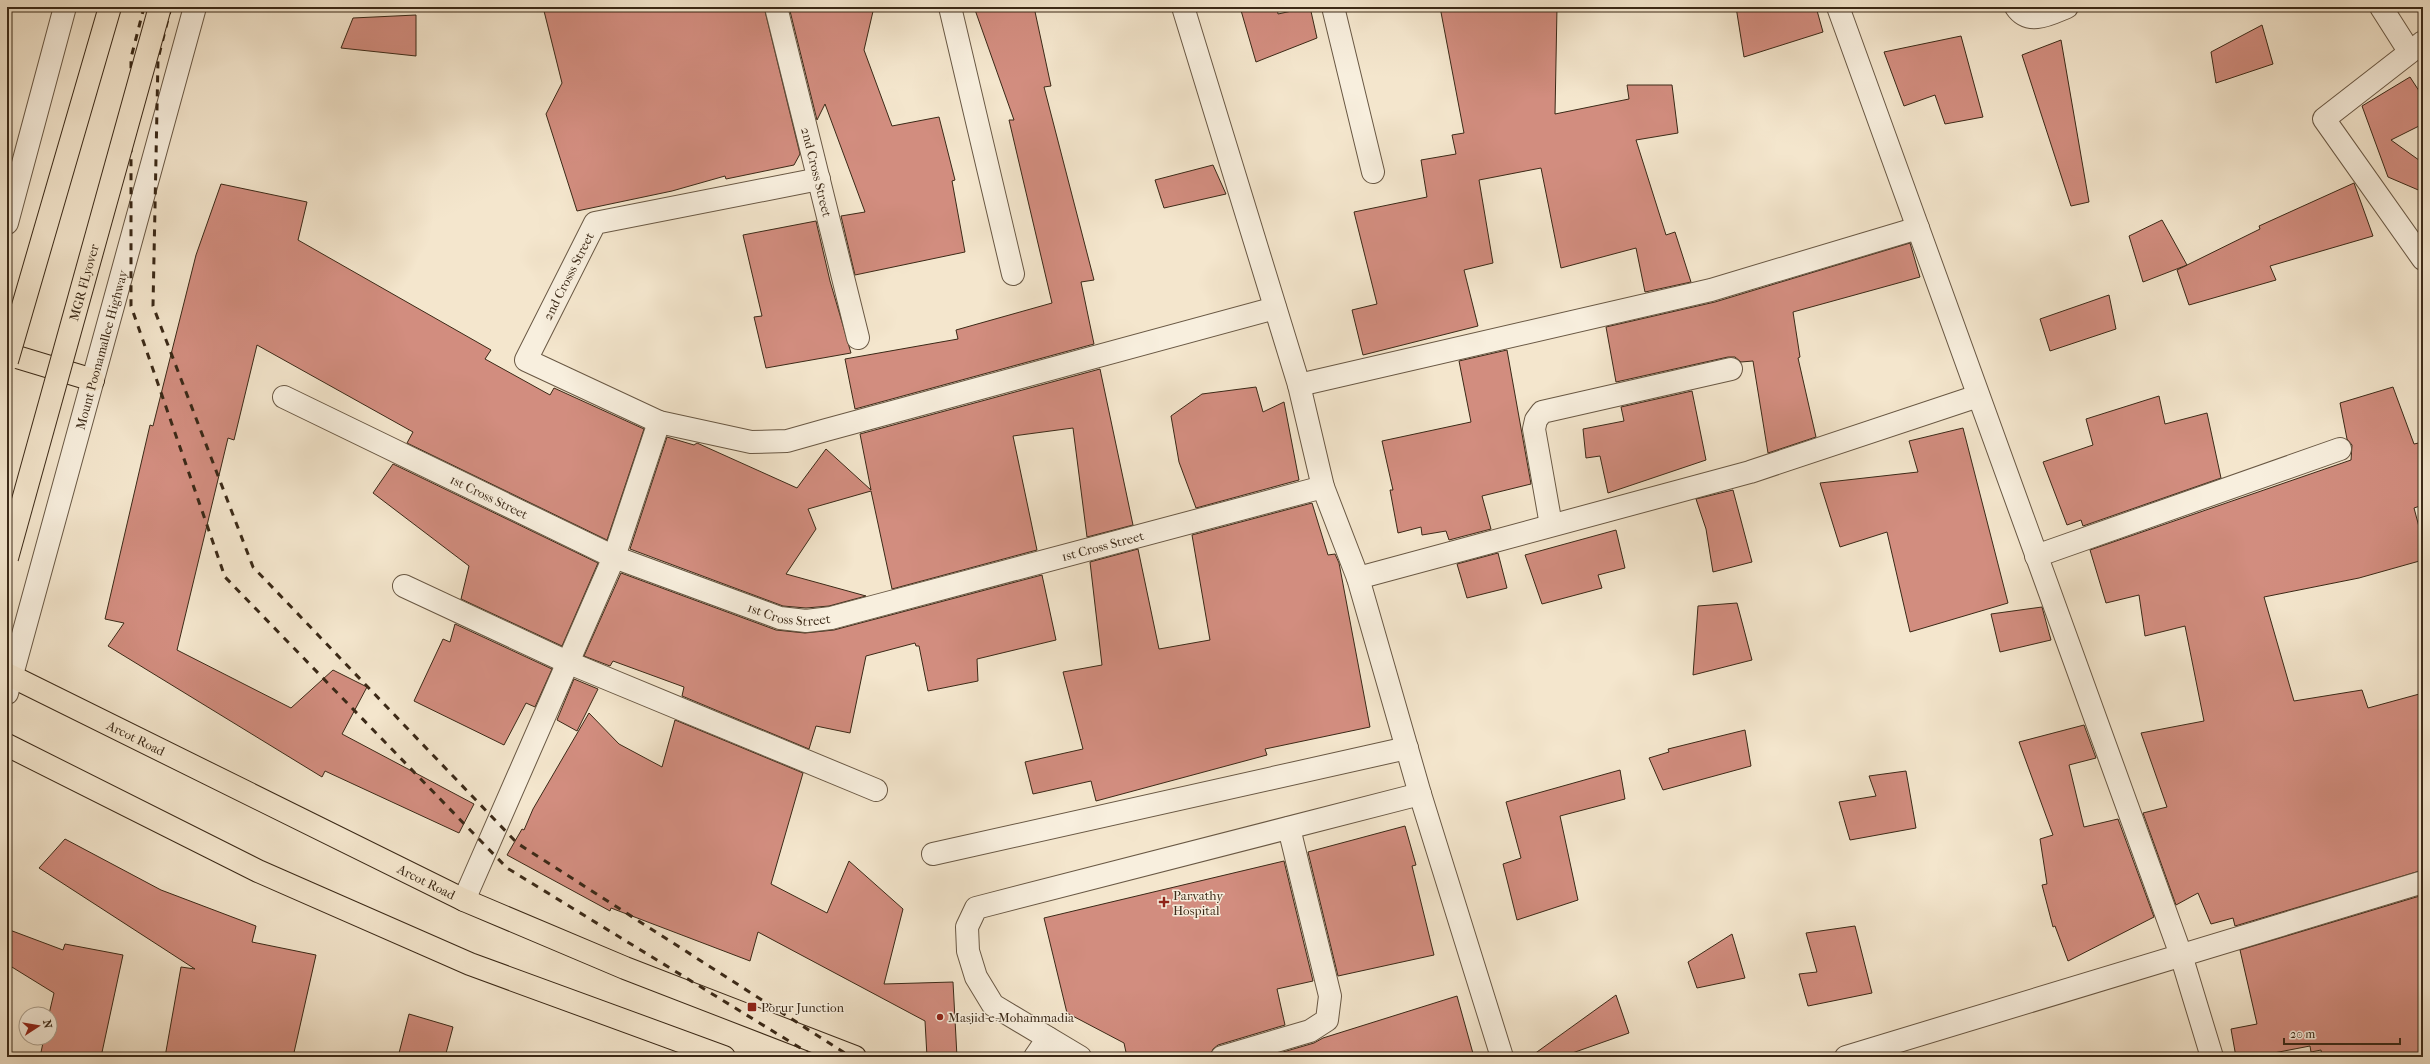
<svg xmlns="http://www.w3.org/2000/svg" width="2430" height="1064" font-family="'IM FELL French Canon',serif">
  <style>
    .building { fill: #d28d7f; stroke: #3b2917 }
    .lines { fill: none; stroke-linecap: round; stroke-linejoin: round }
    .minor-casing { stroke: #695844; stroke-width: 24 }
    .major-casing { stroke: #3b2917; stroke-width: 24 }
    .minor { stroke: #f8efde; stroke-width: 22 }
    .major { stroke: #f4e6cd; stroke-width: 22 }
    .rail { stroke: #3b2917; stroke-width: 3; stroke-dasharray: 7 7; stroke-linecap: butt }
    .major-bridge-casing { stroke: #3b2917; stroke-width: 24; stroke-linecap: butt }
    .major-bridge { stroke: #f4e6cd; stroke-width: 22 }
    .poi-dot { fill: #8f2418; stroke: #f8efde; stroke-width: 1.5 }
    .labels { text-anchor: middle; stroke-width: 3; stroke-linejoin: round; paint-order: stroke }
    .street-label { font-size: 13px; fill: #3b2917; stroke: #f8efde }
    .poi-label { font-size: 13px; fill: #3b2917; stroke: #f8efde; text-anchor: start }
  </style>
  <rect width="100%" height="100%" fill="#f4e6cd"/>
  <filter id="stains"><feTurbulence type="fractalNoise" baseFrequency=".005" numOctaves="4"/><feColorMatrix values="0 0 0 0 .2 0 0 0 0 .09 0 0 0 0 .02 0 0 0 .5 -.17"/></filter>
  <radialGradient id="worn" r=".72"><stop offset=".6" stop-color="#630" stop-opacity="0"/><stop offset="1" stop-color="#630" stop-opacity=".3"/></radialGradient>
  <g class="building">
    <path d="M543,7H764L800,154L794,165L726,179L725,176L672,191L577,211L546,114L562,83Z"/>
    <path d="M789,7H874L864,50L892,126L939,117L955,180L952,181L965,252L855,275L841,216L865,212L825,104L817,120Z"/>
    <path d="M974,7H1034L1051,86L1044,87L1094,280L1081,282L1094,344L855,409L845,359L958,339L956,330L1052,303L1009,120H1014Z"/>
    <path d="M1240,7H1277L1278,14L1310,7L1317,38L1256,62Z"/>
    <path d="M1440,7H1557L1555,114L1629,99L1627,85H1672L1678,133L1636,140L1666,235L1675,232L1691,282L1645,292L1636,248L1561,268L1541,168L1479,180L1493,263L1464,270L1478,326L1363,355L1352,310L1377,304L1354,212L1427,197L1421,160L1456,154L1452,135L1464,133Z"/>
    <path d="M1736,7H1816L1823,32L1744,57Z"/>
    <path d="M416,15V56L341,48L353,18Z"/>
    <path d="M2262,25L2273,64L2216,83L2211,52Z"/>
    <path d="M1961,36L1983,117L1945,124L1935,95L1904,106L1884,52Z"/>
    <path d="M2061,40L2089,202L2071,206L2022,55Z"/>
    <path d="M2410,77L2423,97V124L2391,140L2423,163V192L2388,177L2362,106Z"/>
    <path d="M1213,165L1226,194L1164,208L1155,180Z"/>
    <path d="M2354,183L2373,236L2270,266L2276,280L2189,305L2177,270L2260,229L2259,226Z"/>
    <path d="M221,184L307,202L298,240L491,350L485,359L550,395L554,388L644,429L607,540L407,443L413,432L257,345L234,440L228,438L177,650L291,708L333,670L367,687L342,734L474,804L459,833L325,771L322,777L108,646L124,623L105,619L150,425L153,426L196,255Z"/>
    <path d="M2162,220L2187,265L2143,282L2129,236Z"/>
    <path d="M816,221L830,281L851,353L766,368L754,317L762,316L743,235Z"/>
    <path d="M1910,243L1920,277L1793,312L1800,357L1798,358L1816,437L1768,453L1753,361L1741,362L1735,357H1728L1616,382L1606,327L1715,302Z"/>
    <path d="M2109,295L2116,329L2050,351L2040,319Z"/>
    <path d="M1507,350L1531,484L1482,496L1491,529L1449,540L1446,531L1422,535L1421,527L1398,533L1390,490H1393L1382,441L1471,422L1459,361Z"/>
    <path d="M1100,369L1133,525L1087,537L1073,428L1013,436L1037,550L892,589L871,491L808,509L816,529L786,574L866,596L829,606L806,608L783,606L630,549L667,437L694,445L697,443L797,488L826,449L871,490L860,434Z"/>
    <path d="M1256,387L1263,412L1284,402L1299,480L1196,508L1179,462L1171,416L1202,394Z"/>
    <path d="M2393,387L2414,444L2423,442V505L2414,508L2423,542V560L2359,578L2264,597L2294,701L2362,690L2368,708L2423,693V870L2235,926L2233,918L2211,924L2198,893L2176,905L2143,813L2167,807L2141,733L2204,721L2185,626L2145,636L2139,595L2106,603L2090,550L2351,460L2352,445L2347,439L2340,403Z"/>
    <path d="M1692,391L1706,460L1608,493L1600,456L1586,458L1583,429L1624,421L1621,407Z"/>
    <path d="M2159,396L2165,424L2207,413L2221,478L2083,526L2081,520L2067,525L2043,462L2093,445L2086,419Z"/>
    <path d="M1963,428L2008,603L1910,632L1887,532L1840,547L1820,483L1918,472L1909,441Z"/>
    <path d="M393,464L598,563L562,646L461,599L469,566L373,493Z"/>
    <path d="M1733,490L1752,562L1713,572L1706,529L1696,499Z"/>
    <path d="M1312,503L1328,555L1335,554L1339,563L1370,727L1265,749L1267,755L1096,801L1091,781L1033,794L1025,762L1083,749L1063,672L1102,665L1090,562L1138,549L1159,649L1210,640L1192,535Z"/>
    <path d="M1616,530L1625,568L1598,575L1602,588L1542,604L1525,555Z"/>
    <path d="M1498,553L1507,588L1467,598L1457,564Z"/>
    <path d="M621,573L776,630L805,633L834,630L1042,575L1056,640L977,659L978,681L928,691L919,646H916L915,643L866,656L850,733L816,726L809,749L682,696L684,687L613,661L610,666L584,656Z"/>
    <path d="M1737,603L1752,660L1693,675L1698,606Z"/>
    <path d="M2042,607L2051,640L2000,652L1991,614Z"/>
    <path d="M455,624L552,669L535,707L526,703L504,745L414,701L443,639L450,642Z"/>
    <path d="M574,679L598,689L577,731L557,720Z"/>
    <path d="M589,713L619,744L662,767L675,720L803,773L771,884L827,913L849,861L903,909L884,984L953,982L957,1057H927L925,1021L758,932L750,961L611,908L610,911L507,855L522,829L524,830L533,809Z"/>
    <path d="M2084,725L2096,758L2069,765L2084,827L2118,819L2154,917L2068,961L2055,926L2053,927L2042,885L2047,884L2040,839L2053,835L2019,742Z"/>
    <path d="M1745,730L1751,766L1663,790L1649,758L1669,752L1668,749Z"/>
    <path d="M1620,770L1625,799L1560,816L1578,900L1517,920L1503,864L1521,858L1506,802Z"/>
    <path d="M1906,771L1916,828L1850,840L1839,802L1876,796L1869,776Z"/>
    <path d="M1405,826L1416,865L1412,866L1434,955L1338,976L1308,852Z"/>
    <path d="M65,839L161,890L256,926L252,942L316,955L293,1057H165L181,967L195,969L39,868Z"/>
    <path d="M1284,861L1313,981L1277,989L1285,1025L1218,1045L1213,1049L1210,1057H1127L1124,1043L1067,1013L1044,918Z"/>
    <path d="M2423,895V1052L2403,1057H2322L2321,1050L2311,1052L2310,1046L2253,1057H2236L2231,1029L2257,1024L2240,950Z"/>
    <path d="M1855,926L1872,993L1808,1006L1799,974L1817,972L1806,933Z"/>
    <path d="M7,929L63,950L65,944L123,955L101,1057H40L44,1038H50L49,1014L54,993L7,964Z"/>
    <path d="M1732,934L1745,978L1697,988L1688,962Z"/>
    <path d="M1616,995L1629,1033L1561,1057H1530Z"/>
    <path d="M1457,996L1474,1057H1266L1314,1043L1323,1038Z"/>
    <path d="M409,1014L453,1027L445,1057H398Z"/>
  </g>
  <g class="lines">
    <defs>
      <g id="minor">
        <path id="s1" d="M776,7L858,338"/>
        <path d="M950,7L1013,274"/>
        <path d="M1183,7L1299,385L1323,487L1358,578L1420,794L1502,1057"/>
        <path d="M1333,7L1373,172"/>
        <path d="M1838,7L2181,955L2212,1057"/>
        <path d="M2016,7C2029,26 2050,14 2067,7"/>
        <path d="M2381,7L2409,51"/>
        <path d="M2423,42L2324,119L2423,259"/>
        <path d="M819,179L595,223L526,360L659,422L751,442L787,441L826,430L1275,308"/>
        <path d="M7,223L65,7"/>
        <path d="M1299,385L1711,290L1918,228"/>
        <path id="s2" d="M284,397L614,557L780,618L806,621L831,618L1323,487"/>
        <path d="M1551,525L1534,429L1536,420L1542,412L1731,369"/>
        <path d="M2036,556L2340,449"/>
        <path d="M1358,578L1750,472L1978,396"/>
        <path d="M404,586L567,662L876,790"/>
        <path id="s3" d="M7,693L195,7"/>
        <path d="M933,854L1407,748"/>
        <path d="M464,900L614,557L659,422"/>
        <path d="M1035,1057L1048,1038"/>
        <path d="M1080,1057L993,1005L976,977L968,951L967,927L976,908L1420,794"/>
        <path d="M1222,1057L1310,1031L1327,1020L1330,996L1289,828"/>
        <path d="M1846,1057L2423,882"/>
      </g>
      <g id="major">
        <path d="M7,354L93,380"/>
        <path id="s4" d="M7,674L464,900L625,968L855,1057"/>
        <path d="M7,745L258,871L470,964L724,1057"/>
      </g>
    </defs>
    <use href="#minor" class="minor-casing"/>
    <use href="#major" class="major-casing"/>
    <use href="#minor" class="minor"/>
    <use href="#major" class="major"/>
    <g class="rail">
      <path d="M144,7L131,58V306L225,577L507,868L815,1057"/>
      <path d="M171,7L158,59L153,306L253,567L517,843L851,1057"/>
    </g>
    <defs>
      <g id="major-bridge">
        <path d="M7,361L110,7"/>
        <path id="s5" d="M7,558L160,7"/>
      </g>
    </defs>
    <use href="#major-bridge" class="major-bridge-casing"/>
    <use href="#major-bridge" class="major-bridge"/>
  </g>
  <g class="poi-dot">
    <path d="M1162 896h4v4h4v4h-4v4h-4v-4h-4v-4h4z"/>
    <rect x="747" y="1002" width="10" height="10" rx="2"/>
    <circle cx="940" cy="1017" r="4"/>
  </g>
  <g class="labels">
    <g class="street-label">
      <text dy="5" stroke="none"><textPath href="#s1" startOffset="170">2nd Cross Street</textPath></text>
      <text transform="translate(568 276) rotate(-63)" y="5">2nd Crosss Street</text>
      <text dy="5" stroke="none"><textPath href="#s5" startOffset="286">MGR FLyover</textPath></text>
      <text dy="5" stroke="none"><textPath href="#s3" startOffset="356">Mount Poonamallee Highway</textPath></text>
      <text dy="5" stroke="none"><textPath href="#s2" startOffset="228">1st Cross Street</textPath></text>
      <text dy="5" stroke="none"><textPath href="#s2" startOffset="876">1st Cross Street</textPath></text>
      <text dy="5" stroke="none"><textPath href="#s2" startOffset="552">1st Cross Street</textPath></text>
      <text dy="5" stroke="none"><textPath href="#s4" startOffset="144">Arcot Road</textPath></text>
      <text dy="5" stroke="none"><textPath href="#s4" startOffset="468">Arcot Road</textPath></text>
    </g>
    <g class="poi-label">
      <text x="1173" y="900">Parvathy<tspan x="1173" dy="15">Hospital</tspan></text>
      <text x="761" y="1012">Porur Junction</text>
      <text x="948" y="1022">Masjid-e-Mohammadia</text>
    </g>
  </g>
  <rect width="2430" height="1064" fill="none" stroke="#f4e6cd" stroke-width="24"/>
  <rect x="8" y="8" width="2414" height="1048" fill="none" stroke="#3b2917" stroke-width="2"/>
  <rect x="12" y="12" width="2406" height="1040" fill="none" stroke="#3b2917"/>
  <g transform="translate(38 1026) rotate(78)"><circle r="19" fill="#f8efde" stroke="#aca08e"/>
  <path d="M0-3L7 15L0 10L-7 15Z" fill="#8f2418"/>
  <text y="-6" font-size="11" font-weight="bold" text-anchor="middle" fill="#3b2917">N</text>
  </g>
  <path d="M2284 1038v6h116v-6" fill="none" stroke="#3b2917" stroke-width="2"/>
  <text x="2290" y="1038" font-size="12" fill="#3b2917" stroke="#f8efde" stroke-width="3" paint-order="stroke">20 m</text>
  <rect width="100%" height="100%" filter="url(#stains)"/>
  <rect width="100%" height="100%" fill="url(#worn)"/>
</svg>
